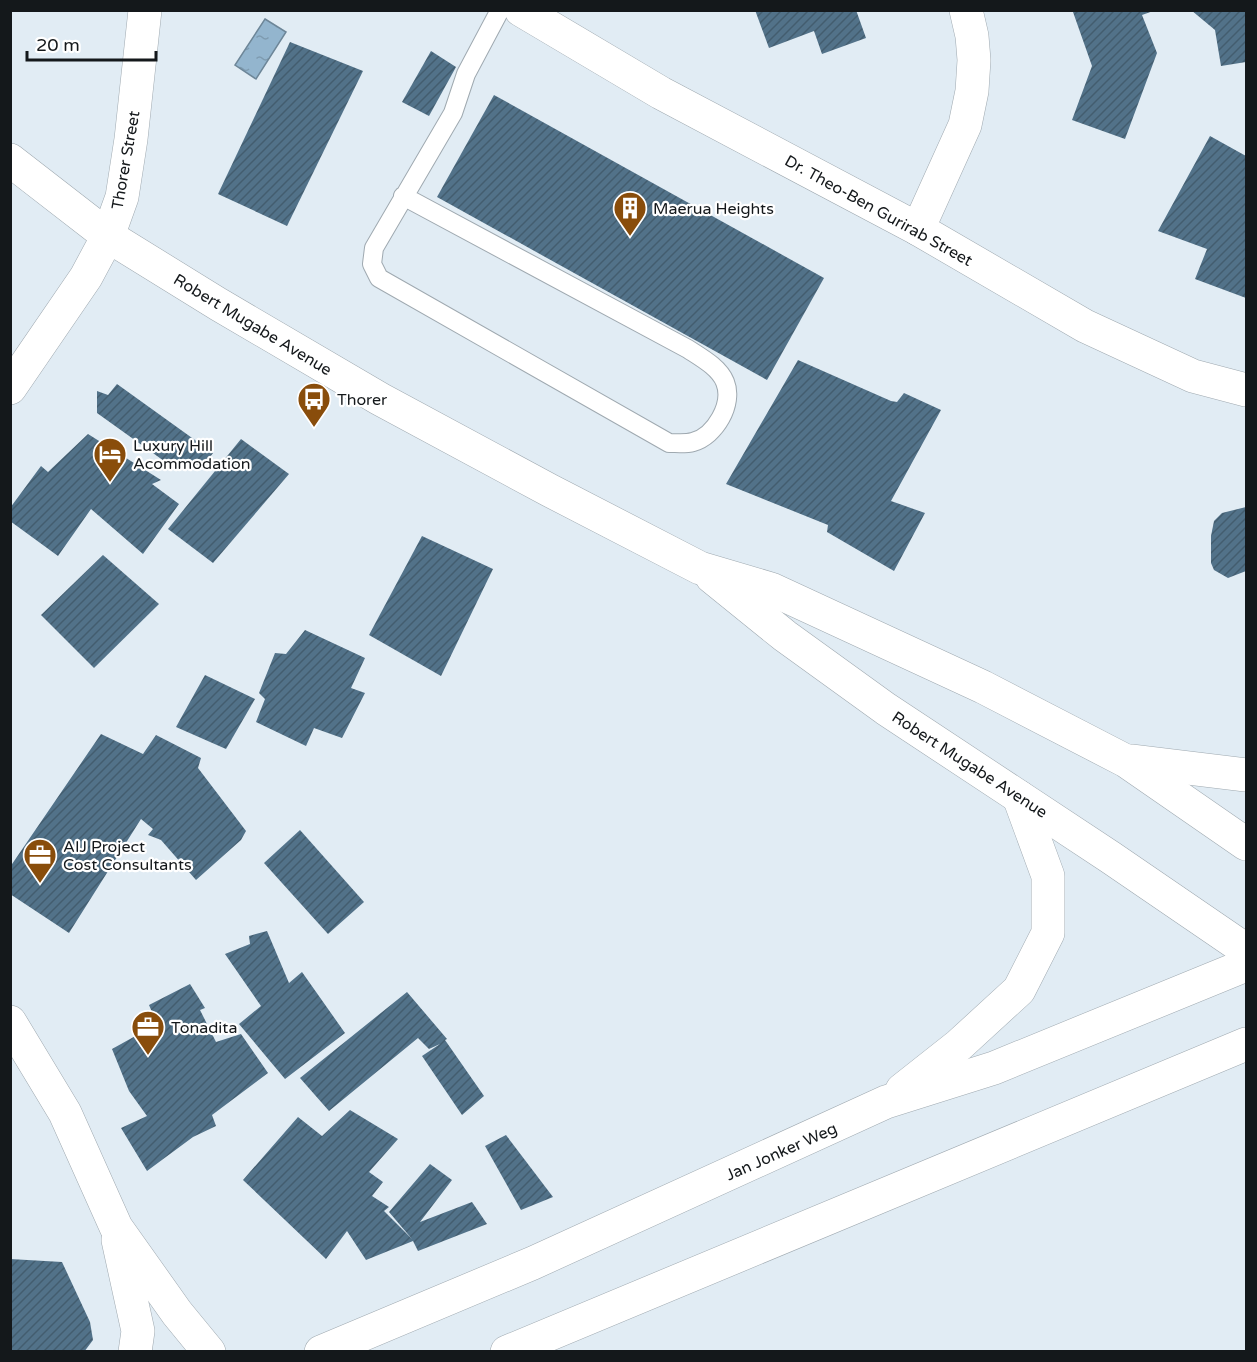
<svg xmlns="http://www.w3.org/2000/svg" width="1257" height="1362" font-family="'Varela Round',sans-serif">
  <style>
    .water { fill: url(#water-ripples); stroke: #6d8698; stroke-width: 1.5 }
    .building { fill: url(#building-hatch) }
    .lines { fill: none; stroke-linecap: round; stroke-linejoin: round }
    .lane-casing { stroke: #9fa9b0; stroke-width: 20 }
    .street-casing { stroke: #9fa9b0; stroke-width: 34 }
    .secondary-casing { stroke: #9fa9b0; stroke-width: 34 }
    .lane { stroke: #fff; stroke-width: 18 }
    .street { stroke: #fff; stroke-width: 33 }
    .secondary { stroke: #fff; stroke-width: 33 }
    .labels { text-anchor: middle; stroke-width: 4.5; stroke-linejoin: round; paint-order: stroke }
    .street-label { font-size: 16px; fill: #14181b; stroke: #fff }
    .poi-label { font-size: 16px; fill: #14181b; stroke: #fff; text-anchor: start }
  </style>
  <defs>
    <pattern id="water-ripples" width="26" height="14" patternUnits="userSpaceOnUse" patternTransform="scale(1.5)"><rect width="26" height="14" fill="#93b5ce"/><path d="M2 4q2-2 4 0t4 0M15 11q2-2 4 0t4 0" fill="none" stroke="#7e9bb0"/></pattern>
    <pattern id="building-hatch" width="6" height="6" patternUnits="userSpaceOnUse" patternTransform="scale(1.5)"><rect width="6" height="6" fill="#527289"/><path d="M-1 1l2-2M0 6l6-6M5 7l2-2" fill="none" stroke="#435d6f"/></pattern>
  </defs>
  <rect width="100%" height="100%" fill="#e1ecf4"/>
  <path class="water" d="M265,19L286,32L256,79L235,65Z"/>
  <g class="building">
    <path d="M755,10H856L866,38L822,54L814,31L769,48Z"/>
    <path d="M1079,10H1156L1142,15L1157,53L1125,139L1072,120L1092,66L1073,12Z"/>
    <path d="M1191,10H1246V62L1221,66L1215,30Z"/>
    <path d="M290,42L363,71L287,226L218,194Z"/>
    <path d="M431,51L456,67L429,116L402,102Z"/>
    <path d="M494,95L824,278L767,380L437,197Z"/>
    <path d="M1210,136L1246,156V298L1195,279L1207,249L1158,231Z"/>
    <path d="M798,360L891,401L897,402L904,393L941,410L891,501L925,513L894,571L827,532L828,525L726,484Z"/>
    <path d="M117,384L213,453L204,465L171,466L97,413V391L108,395Z"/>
    <path d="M88,434L161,480L152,484L179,504L143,554L91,509L58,556L10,521V508L41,466L48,472Z"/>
    <path d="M241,439L289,474L213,563L168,529Z"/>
    <path d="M1246,507V571L1228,578L1214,570L1211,563V536L1214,521L1222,513Z"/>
    <path d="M422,536L493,569L441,676L369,635Z"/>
    <path d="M103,555L159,604L94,668L41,615Z"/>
    <path d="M305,630L365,658L351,688L365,693L342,738L314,728L306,746L256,722L265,699L259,693L275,653L286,654Z"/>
    <path d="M205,675L255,699L226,749L176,727Z"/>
    <path d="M101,734L143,754L156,735L201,758L198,768L246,831L241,840L196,880L161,840L148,835L153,829L141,819L69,933L10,894V867Z"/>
    <path d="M300,830L364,902L328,934L264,863Z"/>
    <path d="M267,931L289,983L302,972L345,1033L285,1079L239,1024L261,1006L225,954L250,944L249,936Z"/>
    <path d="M190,984L205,1008L200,1010L216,1042L241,1034L268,1073L212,1115L216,1126L193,1137L147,1171L121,1128L147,1116L129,1091L112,1049L157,1024L149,1005Z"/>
    <path d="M407,992L447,1039L445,1040L484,1096L462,1115L422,1056L440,1044L429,1049L418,1038L329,1111L300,1078Z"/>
    <path d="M350,1110L398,1139L369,1172L383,1182L372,1196L389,1207L384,1211L412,1239L389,1212L430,1164L452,1180L420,1222L472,1202L487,1224L418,1251L413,1241L366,1260L347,1231L326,1259L243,1180L298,1117L322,1136Z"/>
    <path d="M506,1135L553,1197L521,1210L485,1146Z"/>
    <path d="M10,1259L62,1262L90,1322L93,1340L84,1352H10Z"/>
  </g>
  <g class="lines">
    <defs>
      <path id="lane" d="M403,196L688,349C700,357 719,367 725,382C734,404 715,436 693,442C686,444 677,443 669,443L379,278L372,264L374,248L453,113L466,74L500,10"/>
      <g id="street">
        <path d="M521,10L661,93L918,229L1085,326L1193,376L1246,390"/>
        <path d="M918,229L965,125L972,91L974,60L972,36L966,10"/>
        <path d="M10,388L86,277L108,236L122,197L131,139L145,10"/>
        <path d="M10,1022L65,1113L116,1227L177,1313L209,1352"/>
        <path d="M118,1240L138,1331L135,1352"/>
      </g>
      <g id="secondary">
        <path d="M10,160L108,236L218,304L380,399L549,490L700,568L771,589L983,687L1126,761L1246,844"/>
        <path d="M712,577L785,636L886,709L1110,857L1246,950"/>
        <path d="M1131,761L1246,775"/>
        <path d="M902,1090L959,1045L1019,990L1048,933V876L1019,797"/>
        <path d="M321,1352L533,1263L886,1102L994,1068L1246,965"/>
        <path d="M507,1352L1246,1044"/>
      </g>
    </defs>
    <use href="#lane" class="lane-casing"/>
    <use href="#street" class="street-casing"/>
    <use href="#secondary" class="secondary-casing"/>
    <use href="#lane" class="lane"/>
    <use href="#street" class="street"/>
    <use href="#secondary" class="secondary"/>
  </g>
  <defs>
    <symbol id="building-pin" viewBox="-11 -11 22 30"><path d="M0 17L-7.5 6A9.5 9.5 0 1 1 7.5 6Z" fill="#894d0b" stroke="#fff"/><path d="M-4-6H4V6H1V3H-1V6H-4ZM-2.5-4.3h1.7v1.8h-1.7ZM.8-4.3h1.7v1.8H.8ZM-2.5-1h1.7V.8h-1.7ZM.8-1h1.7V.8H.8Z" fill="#fff"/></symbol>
    <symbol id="bus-pin" viewBox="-11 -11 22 30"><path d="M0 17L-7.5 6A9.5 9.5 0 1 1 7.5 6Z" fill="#894d0b" stroke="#fff"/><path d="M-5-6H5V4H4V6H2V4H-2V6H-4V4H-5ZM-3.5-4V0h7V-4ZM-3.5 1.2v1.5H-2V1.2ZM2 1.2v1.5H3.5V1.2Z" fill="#fff"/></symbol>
    <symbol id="hotel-pin" viewBox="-11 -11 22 30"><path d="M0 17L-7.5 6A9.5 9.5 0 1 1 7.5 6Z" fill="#894d0b" stroke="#fff"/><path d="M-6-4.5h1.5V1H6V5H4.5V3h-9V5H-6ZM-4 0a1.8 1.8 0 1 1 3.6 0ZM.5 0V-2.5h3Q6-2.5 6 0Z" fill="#fff"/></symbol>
    <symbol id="office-pin" viewBox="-11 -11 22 30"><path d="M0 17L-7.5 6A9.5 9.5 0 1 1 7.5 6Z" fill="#894d0b" stroke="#fff"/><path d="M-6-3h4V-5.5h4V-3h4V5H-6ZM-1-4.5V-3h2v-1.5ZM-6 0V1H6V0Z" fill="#fff"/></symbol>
  </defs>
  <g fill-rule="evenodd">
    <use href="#building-pin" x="611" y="189" width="38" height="52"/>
    <use href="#bus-pin" x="295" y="380" width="38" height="52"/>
    <use href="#hotel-pin" x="91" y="435" width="38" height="52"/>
    <use href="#office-pin" x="21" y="836" width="38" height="52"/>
    <use href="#office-pin" x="129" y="1008" width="38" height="52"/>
  </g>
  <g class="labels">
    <g class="street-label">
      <text transform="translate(125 160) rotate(-80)" y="6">Thorer Street</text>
      <text transform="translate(879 210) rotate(29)" y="6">Dr. Theo-Ben Gurirab Street</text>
      <text transform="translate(253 324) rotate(31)" y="6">Robert Mugabe Avenue</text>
      <text transform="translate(970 764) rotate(33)" y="6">Robert Mugabe Avenue</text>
      <text transform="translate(781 1151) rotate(-24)" y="6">Jan Jonker Weg</text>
    </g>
    <g class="poi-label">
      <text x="653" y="214">Maerua Heights</text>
      <text x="337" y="405">Thorer</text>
      <text x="133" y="451">Luxury Hill<tspan x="133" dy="18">Acommodation</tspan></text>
      <text x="63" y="852">AIJ Project<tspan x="63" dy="18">Cost Consultants</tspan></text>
      <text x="171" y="1033">Tonadita</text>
    </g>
  </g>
  <rect width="1257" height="1362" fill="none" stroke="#14181b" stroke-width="24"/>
  <path d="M27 51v9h129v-9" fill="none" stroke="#14181b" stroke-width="3"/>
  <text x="36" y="51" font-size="18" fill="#14181b" stroke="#ffffff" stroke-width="4.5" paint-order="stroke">20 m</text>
</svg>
